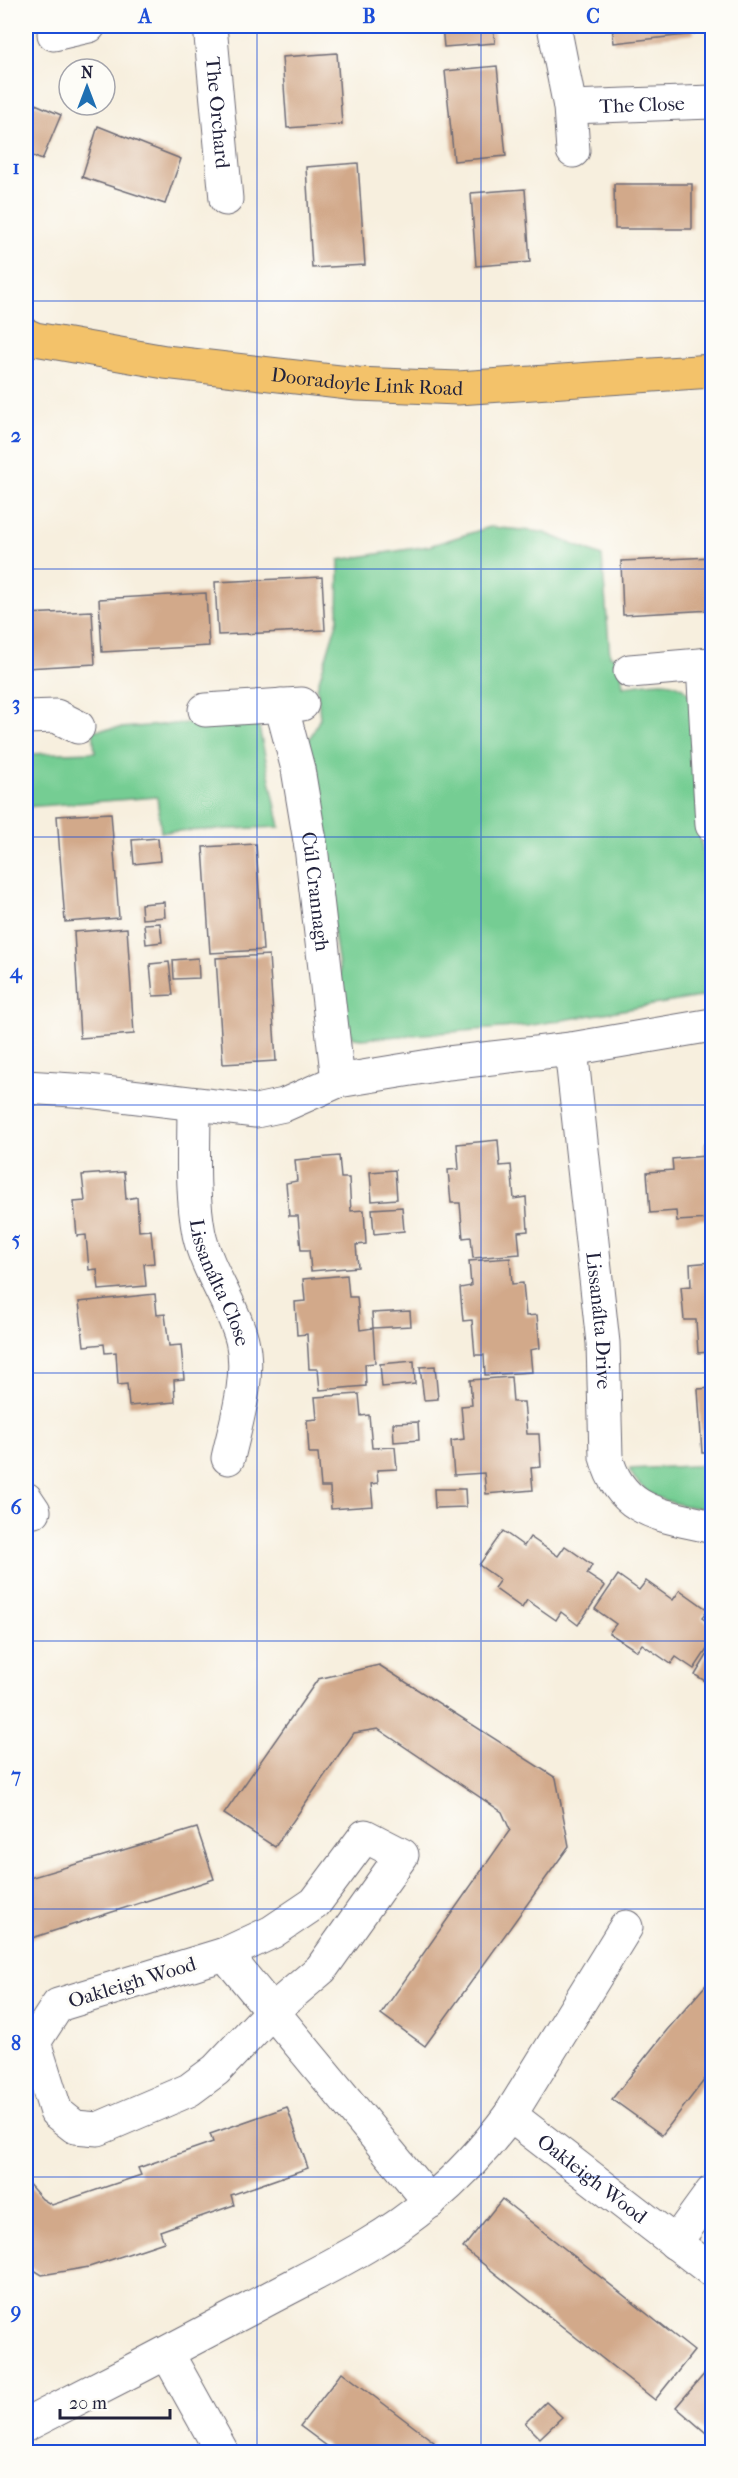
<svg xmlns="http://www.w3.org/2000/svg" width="738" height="2478" font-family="'IM FELL French Canon',serif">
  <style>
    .green { fill: #74cd93; stroke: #4b7867; stroke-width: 1.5 }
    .building { fill: #d2a98a }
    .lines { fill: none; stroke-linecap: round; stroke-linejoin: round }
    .minor-casing { stroke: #6d6a74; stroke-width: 35 }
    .major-casing { stroke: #6d6a74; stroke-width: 35 }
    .minor { stroke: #fff; stroke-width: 33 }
    .major { stroke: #f3c26a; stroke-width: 33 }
    .grid { fill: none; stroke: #1d4ed8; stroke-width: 1.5; stroke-opacity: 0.55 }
    .labels { text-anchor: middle; stroke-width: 6; stroke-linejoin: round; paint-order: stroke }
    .street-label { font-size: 20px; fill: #22223b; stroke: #fdfcf7 }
    .neatline { fill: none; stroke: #1d4ed8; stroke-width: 2 }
    .grid-label { font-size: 20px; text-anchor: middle; font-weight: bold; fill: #1d4ed8 }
  </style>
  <rect width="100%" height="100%" fill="#fdfcf7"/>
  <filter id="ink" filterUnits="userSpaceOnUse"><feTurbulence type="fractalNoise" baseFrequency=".0167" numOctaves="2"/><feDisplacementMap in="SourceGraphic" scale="12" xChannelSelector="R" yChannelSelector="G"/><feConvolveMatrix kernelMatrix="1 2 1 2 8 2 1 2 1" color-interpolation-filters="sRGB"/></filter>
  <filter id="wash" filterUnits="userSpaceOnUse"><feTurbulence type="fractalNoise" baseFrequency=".008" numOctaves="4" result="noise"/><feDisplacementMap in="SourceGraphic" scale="24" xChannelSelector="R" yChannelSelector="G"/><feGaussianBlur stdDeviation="1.35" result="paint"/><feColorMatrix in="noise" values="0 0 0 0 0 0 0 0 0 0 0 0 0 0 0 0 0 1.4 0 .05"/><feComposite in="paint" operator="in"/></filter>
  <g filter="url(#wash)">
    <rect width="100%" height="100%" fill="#f7efde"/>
    <g class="green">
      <path d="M490,527L542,532L602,556L610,656L620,657L623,686C647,684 677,674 690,696L700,835L712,911V995L527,1026L362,1039L354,1038L348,1029L307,744L320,718L317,687L338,619L339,560L429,546Z"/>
      <path d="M257,718L280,827L161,832L157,797L26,807V754L95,752L93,730Z"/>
      <path d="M712,1465V1511C678,1503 646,1504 629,1469Z"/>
    </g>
    <g id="blocks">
      <g class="building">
        <path d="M442,26H493L495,43L444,47Z"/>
        <path d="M612,26H693L694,34L614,43Z"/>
        <path d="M337,53L342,124L287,128L282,57Z"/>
        <path d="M497,66L506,156L454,161L445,71Z"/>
        <path d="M26,100L61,115L42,160L26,153Z"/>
        <path d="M98,126L181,159L165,204L82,177Z"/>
        <path d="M358,163L365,265L312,268L306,167Z"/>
        <path d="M614,184H692V229H615Z"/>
        <path d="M525,189L530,262L476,266L471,193Z"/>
        <path d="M712,557V610L623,615L621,561Z"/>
        <path d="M322,577L325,630L218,635L215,582Z"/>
        <path d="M206,593L209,646L102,652L99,599Z"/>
        <path d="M92,611L95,664L26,668V614Z"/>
        <path d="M111,813L119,918L65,922L57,816Z"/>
        <path d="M158,838L160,861L134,864L132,840Z"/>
        <path d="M256,844L263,950L210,953L203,847Z"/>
        <path d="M164,902L165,917L142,919L141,904Z"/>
        <path d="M160,923L162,942L146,944L144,924Z"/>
        <path d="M127,928L134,1034L80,1038L74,932Z"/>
        <path d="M269,955L276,1061L223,1064L216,958Z"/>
        <path d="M198,958L199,978L174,979L173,960Z"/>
        <path d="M169,962L173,995L153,996L150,964Z"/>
        <path d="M498,1140L500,1166L511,1165L514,1199L526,1197L528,1231L518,1232L520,1254L473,1258L471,1237L463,1238L460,1203H451L448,1170L459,1169L457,1144Z"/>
        <path d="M704,1144H712V1209H710V1219L677,1221L676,1211L650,1213L647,1172L673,1170L672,1159L705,1156Z"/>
        <path d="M339,1156L341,1178H349L351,1211L364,1210L366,1244L356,1245L358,1267L311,1271L309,1250H301L298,1216H289L286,1183L297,1181L295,1160Z"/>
        <path d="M395,1170L397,1199L372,1201L370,1172Z"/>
        <path d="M124,1172L126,1199L137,1197L139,1231L151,1230L154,1263L144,1264L146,1286L99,1290L97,1269L89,1270L86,1235L77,1236L74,1202L85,1201L82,1175Z"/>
        <path d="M402,1207L404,1231L374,1234L372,1209Z"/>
        <path d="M510,1258L512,1284L523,1283L526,1316L537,1315L540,1348L530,1350L532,1372L485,1375L484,1355H475L472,1320L463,1321L460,1288L471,1286L469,1261Z"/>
        <path d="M712,1262V1380H711L709,1352L698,1353L696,1320H684L681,1287L691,1286L690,1264Z"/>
        <path d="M347,1275L349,1297H357L360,1330L373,1328L375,1363L365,1364L366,1386L320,1390L318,1369H309L307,1334L297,1335L295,1302L305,1301L303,1279Z"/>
        <path d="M155,1294L157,1315L165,1314L169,1346L181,1345L184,1379L174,1380L175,1402L129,1406L127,1384L118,1385L116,1352L105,1353L104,1344L84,1346L79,1302Z"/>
        <path d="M410,1311L411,1326L373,1328L372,1313Z"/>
        <path d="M414,1361L415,1384L382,1387L380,1364Z"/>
        <path d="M435,1366L438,1399L424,1400L420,1367Z"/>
        <path d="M511,1377L513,1402H524L527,1434H539L541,1467L531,1468L533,1490L486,1494L484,1473L454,1475L451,1441L464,1439L461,1406L472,1405L470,1380Z"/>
        <path d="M712,1388V1453H702L698,1389Z"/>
        <path d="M359,1394L361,1416L369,1415L372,1448L395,1447L397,1469L377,1470L378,1483L371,1484L373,1506L331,1509L330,1487H321L318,1453H309L307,1420L317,1419L315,1397Z"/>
        <path d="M418,1422L419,1440L394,1442L393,1423Z"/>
        <path d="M434,1489H465L466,1507L435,1508Z"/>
        <path d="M503,1531L524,1546L530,1537L558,1556L565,1546L592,1565L587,1574L605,1586L578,1625L561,1612L556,1620L527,1600L522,1608L494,1588L500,1580L479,1565Z"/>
        <path d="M618,1575L639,1590L646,1581L673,1600L680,1590L708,1610L702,1618L712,1625V1642L694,1669L676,1657L671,1664L642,1644L637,1651L609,1633L616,1624L595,1609Z"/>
        <path d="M712,1647V1685L695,1675Z"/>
        <path d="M379,1665L556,1778L569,1846L425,2046L381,2014L510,1830L502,1812L378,1729L354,1733L275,1847L224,1814L318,1679Z"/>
        <path d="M197,1828L214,1879L26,1940V1879Z"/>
        <path d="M712,1978V2070L662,2135L612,2099L667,2030Z"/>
        <path d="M287,2107L308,2168L231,2195L234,2205L160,2231L164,2242L89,2267L42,2275L26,2265V2181L42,2199L52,2205L141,2175L138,2168L213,2142L210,2134Z"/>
        <path d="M502,2199L694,2351L655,2400L463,2248Z"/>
        <path d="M712,2365V2438L676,2407Z"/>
        <path d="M342,2372L434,2442L428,2449L432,2452H335L300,2426Z"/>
        <path d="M546,2402L562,2417L540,2438L525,2423Z"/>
      </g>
    </g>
  </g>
  <g filter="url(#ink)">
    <use href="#blocks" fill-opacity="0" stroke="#6d6a74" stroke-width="1.5"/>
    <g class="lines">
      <defs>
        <g id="minor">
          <path id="s1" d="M210,26L226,199"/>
          <path d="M554,26L570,107L573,151"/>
          <path d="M54,34L89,26"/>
          <path id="s2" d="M570,107L712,102"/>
          <path d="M703,665L712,825"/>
          <path d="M630,671L712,664"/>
          <path id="s3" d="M281,705L298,769L311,847L338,1081"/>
          <path d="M205,710L302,704"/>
          <path d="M26,717L56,716L78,727"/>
          <path id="s4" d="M571,1049L603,1343L606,1457C621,1514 664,1515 712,1527"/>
          <path d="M26,1087L88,1091L256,1111L284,1105L338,1081L448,1063L571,1049L712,1025"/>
          <path id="s5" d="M194,1105C194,1148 191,1192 199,1234C207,1271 233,1305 242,1340C251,1377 236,1422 228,1458"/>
          <path d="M26,1499L34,1511"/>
          <path d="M365,1836L402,1855L321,1969L273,2010L216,2070L189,2090L98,2129L75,2127L56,2112L34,2042L58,2005L225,1954L272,1932L315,1903Z"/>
          <path d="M225,1954L430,2202"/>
          <path id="s6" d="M510,2115L712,2271"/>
          <path d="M675,2243L712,2192"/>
          <path d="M167,2353L222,2452"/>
          <path d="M26,2425C101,2387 176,2348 251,2308C311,2275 378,2246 430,2201C460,2176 487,2146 510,2115L626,1927"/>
        </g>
        <g id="major">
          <path id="s7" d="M26,335L35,339L165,362L357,384L458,388L712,371"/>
        </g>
      </defs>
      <use href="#minor" class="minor-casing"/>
      <use href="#major" class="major-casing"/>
      <use href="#minor" class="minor"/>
      <use href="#major" class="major"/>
    </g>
  </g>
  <path class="grid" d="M257,26V2452M481,26V2452M26,301H712M26,569H712M26,837H712M26,1105H712M26,1373H712M26,1641H712M26,1909H712M26,2177H712"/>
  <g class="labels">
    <g class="street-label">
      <text dy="7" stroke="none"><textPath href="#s2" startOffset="72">The Close</textPath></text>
      <text dy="7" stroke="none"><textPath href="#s1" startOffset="87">The Orchard</textPath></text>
      <text dy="7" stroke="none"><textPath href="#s7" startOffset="345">Dooradoyle Link Road</textPath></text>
      <text dy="7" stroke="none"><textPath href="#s3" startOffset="190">Cúl Crannagh</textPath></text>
      <text dy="7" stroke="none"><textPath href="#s5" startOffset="182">Lissanálta Close</textPath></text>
      <text dy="7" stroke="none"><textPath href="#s4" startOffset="273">Lissanálta Drive</textPath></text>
      <text transform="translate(132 1982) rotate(-17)" y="7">Oakleigh Wood</text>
      <text dy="7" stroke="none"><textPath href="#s6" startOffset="104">Oakleigh Wood</textPath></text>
    </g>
  </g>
  <rect width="738" height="2478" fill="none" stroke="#fdfcf7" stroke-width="66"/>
  <g transform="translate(87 87)"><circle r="28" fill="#fdfcf7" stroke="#a5a5ac" stroke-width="1.5"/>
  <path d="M0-4.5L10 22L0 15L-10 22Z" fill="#1f6fb2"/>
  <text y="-9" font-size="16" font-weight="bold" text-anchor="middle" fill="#22223b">N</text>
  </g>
  <path d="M60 2409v9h110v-9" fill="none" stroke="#22223b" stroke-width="3"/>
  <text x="69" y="2409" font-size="18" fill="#22223b" stroke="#fdfcf7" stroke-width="4.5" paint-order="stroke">20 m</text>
  <rect x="33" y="33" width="672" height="2412" class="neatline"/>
  <g class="grid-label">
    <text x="145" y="23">A</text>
    <text x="369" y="23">B</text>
    <text x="593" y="23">C</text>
    <text x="16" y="174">1</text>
    <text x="16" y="442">2</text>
    <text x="16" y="710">3</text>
    <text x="16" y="978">4</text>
    <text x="16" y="1246">5</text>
    <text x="16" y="1514">6</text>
    <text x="16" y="1782">7</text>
    <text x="16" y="2050">8</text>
    <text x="16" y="2318">9</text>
  </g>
</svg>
